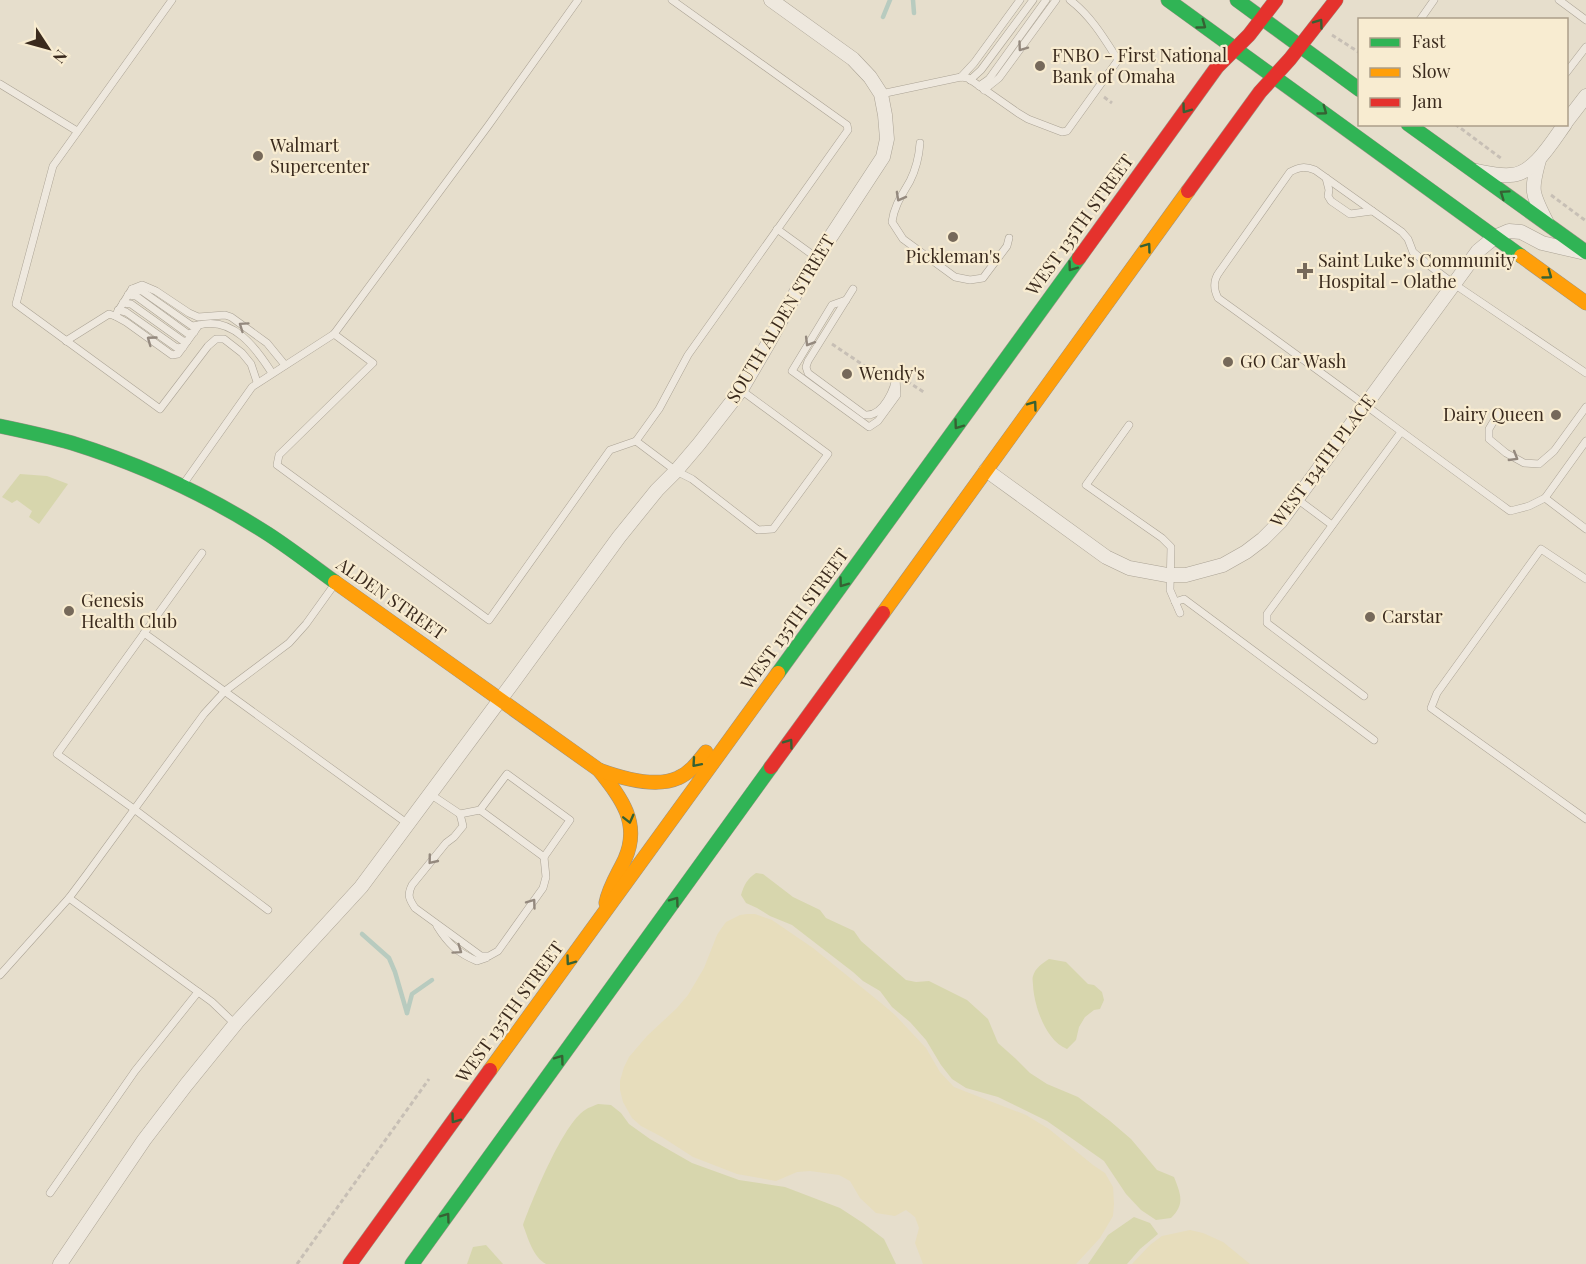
<svg xmlns="http://www.w3.org/2000/svg" width="1586" height="1264" font-family="'Playfair Display',serif">
  <style>
    .farmland { fill: #e7ddbc }
    .green { fill: #d7d6ad }
    .lines { fill: none; stroke-linecap: round; stroke-linejoin: round }
    .stream { stroke: #b8cbbf; stroke-width: 4.5 }
    .lane-casing { stroke: #aba395; stroke-width: 8 }
    .street-casing { stroke: #aba395; stroke-width: 15 }
    .fast-casing { stroke: #9b9285; stroke-width: 15 }
    .slow-casing { stroke: #9b9285; stroke-width: 15 }
    .jam-casing { stroke: #9b9285; stroke-width: 15 }
    .path { stroke: #c7bfb5; stroke-width: 3; stroke-dasharray: 4.5 3; stroke-linecap: butt }
    .lane { stroke: #eee8de; stroke-width: 7 }
    .street { stroke: #eee8de; stroke-width: 14 }
    .fast { stroke: #30b455; stroke-width: 14 }
    .slow { stroke: #ff9f0a; stroke-width: 14 }
    .jam { stroke: #e5322d; stroke-width: 14 }
    .oneway { stroke: #366133 }
    .oneway2 { stroke: #94897e }
    .poi-dot { fill: #76695a; stroke: #f8ecd1; stroke-width: 2 }
    .labels { text-anchor: middle; stroke-width: 4.5; stroke-linejoin: round; paint-order: stroke }
    .poi-label { font-size: 18px; fill: #3a2a1d; stroke: #f8ecd1; text-anchor: start }
    .street-label { font-size: 18px; fill: #3a2a1d; stroke: #f8ecd1 }
  </style>
  <rect width="100%" height="100%" fill="#e6decc"/>
  <g class="farmland">
    <path d="M747,914H755L772,920L813,948L881,1003L895,1015L926,1048L940,1072L954,1087L1026,1115L1049,1129L1093,1165L1105,1173L1113,1187L1114,1204L1113,1216L1100,1238L1076,1264H923L915,1243L919,1228L915,1217L906,1210L895,1216L876,1213L860,1198L850,1181L839,1175L810,1171L797,1172L776,1181L737,1174L693,1157L662,1137L641,1126L632,1118L623,1102L620,1090V1081L624,1067L629,1057L647,1036L677,1008L688,995L704,968L717,935L721,929L726,922L740,915Z"/>
    <path d="M1190,1230L1203,1233L1223,1242L1250,1264H1132L1150,1245L1162,1236Z"/>
  </g>
  <g class="green">
    <path d="M20,474L47,476L68,484L39,524L29,517L32,511L17,500L12,503L2,497Z"/>
    <path d="M756,873L763,874L793,897L820,910L826,918L854,931L861,941L906,980L916,982L929,981L967,1000L988,1019L998,1043L1016,1059L1030,1073L1047,1084L1078,1097L1110,1121L1131,1139L1157,1170L1174,1177C1181,1195 1185,1204 1171,1218L1156,1220L1141,1210L1126,1194L1104,1161L1047,1121L998,1097L966,1088L952,1079L941,1065L926,1040L910,1022L892,1007L880,991L863,981L853,972L792,925L770,916L757,908L746,903L741,895C744,885 747,879 756,873Z"/>
    <path d="M1049,959L1066,962L1088,984L1094,985L1102,992L1104,1000L1100,1009L1094,1010L1085,1017L1079,1027L1076,1040L1067,1049C1046,1041 1034,1006 1033,985C1033,982 1032,979 1033,976C1035,968 1043,963 1049,959Z"/>
    <path d="M598,1104L611,1105L621,1113L629,1124L650,1139L692,1163L739,1180L785,1187L840,1208L863,1223L884,1239L896,1264H546C533,1257 528,1238 523,1225C533,1198 563,1124 585,1110C589,1107 594,1106 598,1104Z"/>
    <path d="M1134,1217L1150,1223L1158,1234L1140,1249L1127,1264H1088L1108,1235Z"/>
    <path d="M486,1245L503,1264H467L473,1247Z"/>
  </g>
  <g class="lines">
    <g class="stream">
      <path d="M913,0L914,13"/>
      <path d="M883,17L890,0"/>
      <path d="M362,934L389,958L395,972L407,1013"/>
      <path d="M407,1013L412,994L432,980"/>
    </g>
    <defs>
      <g id="lane">
        <path d="M172,0L53,166L16,304L160,409L208,346L216,339H224L242,353L251,364L257,382"/>
        <path d="M672,0L847,125L848,130L688,355L659,409L636,441L676,471L692,479L758,530L773,529L828,454L741,390"/>
        <path d="M1559,0L1586,20"/>
        <path d="M1420,20L1434,0"/>
        <path d="M1566,73L1586,47"/>
        <path d="M961,77L974,63L1020,0"/>
        <path d="M970,80L981,70L1033,0"/>
        <path d="M0,84L77,131"/>
        <path d="M979,86L989,79L1046,0"/>
        <path d="M984,90L999,78L1056,0"/>
        <path d="M881,94L961,77L968,78L1018,113L1028,119L1062,132L1067,131L1118,60C1104,38 1091,16 1070,0"/>
        <path d="M920,143C919,157 916,169 910,181C902,195 894,206 892,222L903,239L955,277L970,280L983,278L1007,246L1009,238"/>
        <path d="M1326,178L1329,190L1328,196L1331,201L1350,214L1372,211"/>
        <path d="M777,229L817,258"/>
        <path d="M132,289L142,291L192,326L199,325"/>
        <path d="M853,289L808,361L806,367L808,373L865,415C883,417 896,388 896,373"/>
        <path d="M128,295L136,296L188,334L194,332"/>
        <path d="M846,300L832,305L792,371L869,427L878,421L897,395L896,378"/>
        <path d="M123,303L131,304L183,341H187"/>
        <path d="M118,310L126,312L177,348L183,347"/>
        <path d="M115,316L126,322L172,355L178,354L199,325C233,316 256,348 272,373"/>
        <path d="M334,334L373,363L279,455L277,465L489,620L610,450L636,441"/>
        <path d="M66,341L109,314L115,316L132,289L142,285L156,291L189,313L198,317L225,315L231,317L267,343L285,365"/>
        <path d="M1586,373L1454,284L1430,266L1413,252L1408,239L1402,232L1315,170C1305,166 1299,167 1290,172L1220,271C1213,280 1213,288 1218,298C1316,368 1412,440 1510,511L1529,506L1545,498L1586,441"/>
        <path d="M1498,414L1489,429V439L1506,453L1524,463L1539,464L1554,451L1586,407"/>
        <path d="M1129,425L1086,485L1162,538L1171,547L1170,590L1180,613"/>
        <path d="M182,486L252,387L334,334L488,126L578,0"/>
        <path d="M1545,498L1586,529"/>
        <path d="M1297,499L1332,525"/>
        <path d="M202,553L57,754L134,809L268,910"/>
        <path d="M1586,579L1541,549L1437,693L1431,708L1586,819"/>
        <path d="M1175,602L1184,599L1374,740"/>
        <path d="M144,633L408,824"/>
        <path d="M1364,696L1267,623V614L1401,432"/>
        <path d="M430,794L460,814L480,810L507,774L570,820L544,857L480,810"/>
        <path d="M460,814L463,826L454,837L446,843L412,885C407,895 409,899 415,908L481,956H489L498,951L543,888L546,877L544,857"/>
        <path d="M69,898L212,1002L235,1024"/>
        <path d="M437,926C448,944 458,953 477,961L486,958"/>
        <path d="M0,975L69,898L87,874L204,714L225,691L289,643L306,624L334,585"/>
        <path d="M50,1193L135,1071L198,992"/>
      </g>
      <g id="street">
        <path d="M1566,122L1586,96"/>
        <path d="M1539,160C1530,192 1532,193 1547,223"/>
        <path d="M1476,171C1487,173 1499,176 1510,175C1533,175 1552,142 1565,124"/>
        <path d="M986,470L1106,557L1129,568L1167,575H1186L1223,565L1246,552L1263,539L1280,522L1478,251L1495,237L1509,231L1521,232L1542,243L1581,252"/>
        <path d="M60,1264L144,1140L186,1085L237,1022L361,887L511,685L619,537L657,490L676,471L699,444L741,390L769,342L805,276L883,157L887,139L885,115L881,94L870,77L853,59L771,0"/>
      </g>
      <g id="fast">
        <path d="M1168,0L1521,256"/>
        <path d="M1237,0L1360,90"/>
        <path d="M1408,124L1586,252"/>
        <path d="M0,426C24,431 48,436 72,443C139,464 209,496 268,534C291,549 313,566 335,582"/>
        <path d="M778,673L1079,258"/>
        <path d="M412,1264L771,767"/>
      </g>
      <g id="slow">
        <path d="M1521,256L1586,303"/>
        <path d="M335,582L599,770C621,798 641,823 625,859C618,874 609,887 606,903"/>
        <path d="M883,613L1188,191"/>
        <path d="M599,770C621,778 656,788 678,778C690,773 698,762 706,752"/>
        <path d="M490,1070L778,673"/>
      </g>
      <g id="jam">
        <path d="M1188,191L1260,92L1290,59L1336,0"/>
        <path d="M1079,258L1217,67L1249,35L1276,0"/>
        <path d="M771,767L883,613"/>
        <path d="M350,1264L490,1070"/>
      </g>
    </defs>
    <use href="#lane" class="lane-casing"/>
    <use href="#street" class="street-casing"/>
    <use href="#fast" class="fast-casing"/>
    <use href="#slow" class="slow-casing"/>
    <use href="#jam" class="jam-casing"/>
    <g class="path">
      <path d="M1332,35L1360,53"/>
      <path d="M1104,97L1112,103"/>
      <path d="M1455,124L1502,159"/>
      <path d="M1551,195L1586,221"/>
      <path d="M832,344L884,379"/>
      <path d="M907,381L925,393"/>
      <path d="M297,1264L429,1079"/>
    </g>
    <use href="#lane" class="lane"/>
    <use href="#street" class="street"/>
    <use href="#fast" class="fast"/>
    <use href="#slow" class="slow"/>
    <use href="#jam" class="jam"/>
  </g>
  <defs><path id="oneway-chevron" d="M-2-3.5L2.5 0L-2 3.5" fill="none" stroke-width="1.6" stroke-linecap="round" stroke-linejoin="round" transform="scale(1.5)"/></defs>
  <g class="oneway">
    <use href="#oneway-chevron" transform="translate(1319 23) rotate(-54)"/>
    <use href="#oneway-chevron" transform="translate(1202 25) rotate(36)"/>
    <use href="#oneway-chevron" transform="translate(1186 109) rotate(126)"/>
    <use href="#oneway-chevron" transform="translate(1323 111) rotate(36)"/>
    <use href="#oneway-chevron" transform="translate(1504 194) rotate(-145)"/>
    <use href="#oneway-chevron" transform="translate(1147 247) rotate(-54)"/>
    <use href="#oneway-chevron" transform="translate(1072 267) rotate(126)"/>
    <use href="#oneway-chevron" transform="translate(1548 275) rotate(36)"/>
    <use href="#oneway-chevron" transform="translate(1033 405) rotate(-54)"/>
    <use href="#oneway-chevron" transform="translate(958 425) rotate(126)"/>
    <use href="#oneway-chevron" transform="translate(843 583) rotate(126)"/>
    <use href="#oneway-chevron" transform="translate(789 743) rotate(-54)"/>
    <use href="#oneway-chevron" transform="translate(696 763) rotate(131)"/>
    <use href="#oneway-chevron" transform="translate(629 819) rotate(76)"/>
    <use href="#oneway-chevron" transform="translate(675 901) rotate(-54)"/>
    <use href="#oneway-chevron" transform="translate(570 961) rotate(126)"/>
    <use href="#oneway-chevron" transform="translate(560 1059) rotate(-54)"/>
    <use href="#oneway-chevron" transform="translate(455 1119) rotate(126)"/>
    <use href="#oneway-chevron" transform="translate(446 1217) rotate(-54)"/>
  </g>
  <g class="oneway2">
    <use href="#oneway-chevron" transform="translate(1022 47) rotate(126)"/>
    <use href="#oneway-chevron" transform="translate(900 197) rotate(119)"/>
    <use href="#oneway-chevron" transform="translate(243 326) rotate(-145)"/>
    <use href="#oneway-chevron" transform="translate(151 340) rotate(-144)"/>
    <use href="#oneway-chevron" transform="translate(809 342) rotate(121)"/>
    <use href="#oneway-chevron" transform="translate(1514 457) rotate(31)"/>
    <use href="#oneway-chevron" transform="translate(432 860) rotate(129)"/>
    <use href="#oneway-chevron" transform="translate(532 903) rotate(-54)"/>
    <use href="#oneway-chevron" transform="translate(458 950) rotate(35)"/>
  </g>
  <g class="poi-dot">
    <circle cx="1040" cy="66" r="6"/>
    <circle cx="258" cy="156" r="6"/>
    <circle cx="953" cy="237" r="6"/>
    <path d="M1302 262h6v6h6v6h-6v6h-6v-6h-6v-6h6z"/>
    <circle cx="1228" cy="362" r="6"/>
    <circle cx="847" cy="374" r="6"/>
    <circle cx="1556" cy="415" r="6"/>
    <circle cx="69" cy="611" r="6"/>
    <circle cx="1370" cy="617" r="6"/>
  </g>
  <g class="labels">
    <g class="poi-label">
      <text x="1052" y="62">FNBO - First National<tspan x="1052" dy="21">Bank of Omaha</tspan></text>
      <text x="270" y="152">Walmart<tspan x="270" dy="21">Supercenter</tspan></text>
      <text x="953" y="263" text-anchor="middle">Pickleman's</text>
      <text x="1318" y="267">Saint Luke’s Community<tspan x="1318" dy="21">Hospital - Olathe</tspan></text>
      <text x="1240" y="368">GO Car Wash</text>
      <text x="859" y="380">Wendy's</text>
      <text x="1544" y="421" text-anchor="end">Dairy Queen</text>
      <text x="81" y="607">Genesis<tspan x="81" dy="21">Health Club</tspan></text>
      <text x="1382" y="623">Carstar</text>
    </g>
    <g class="street-label">
      <text transform="translate(1080 225) rotate(-54)" y="6">WEST 135TH STREET</text>
      <text transform="translate(781 319) rotate(-59)" y="6">SOUTH ALDEN STREET</text>
      <text transform="translate(1323 461) rotate(-53)" y="6">WEST 134TH PLACE</text>
      <text transform="translate(391 599) rotate(35)" y="6">ALDEN STREET</text>
      <text transform="translate(795 619) rotate(-54)" y="6">WEST 135TH STREET</text>
      <text transform="translate(510 1012) rotate(-54)" y="6">WEST 135TH STREET</text>
    </g>
  </g>
  <rect x="1358" y="18" width="210" height="108" fill="#f8ecd1" stroke="#ac9e89" stroke-width="1.5"/>
  <rect x="1370" y="38" width="30" height="9" fill="#30b455" stroke="#ac9e89" stroke-width="1.5"/>
  <text x="1412" y="48" font-size="18" fill="#3a2a1d">Fast</text>
  <rect x="1370" y="68" width="30" height="9" fill="#ff9f0a" stroke="#ac9e89" stroke-width="1.5"/>
  <text x="1412" y="78" font-size="18" fill="#3a2a1d">Slow</text>
  <rect x="1370" y="98" width="30" height="9" fill="#e5322d" stroke="#ac9e89" stroke-width="1.5"/>
  <text x="1412" y="108" font-size="18" fill="#3a2a1d">Jam</text>
  <g transform="translate(48 48) rotate(126)" stroke="#f8ecd1" stroke-width="4.5" paint-order="stroke">
  <path d="M0-4.5L10 22L0 15L-10 22Z" fill="#3a2a1d"/>
  <text y="-9" font-size="16" font-weight="bold" text-anchor="middle" fill="#3a2a1d">N</text>
  </g>
</svg>
